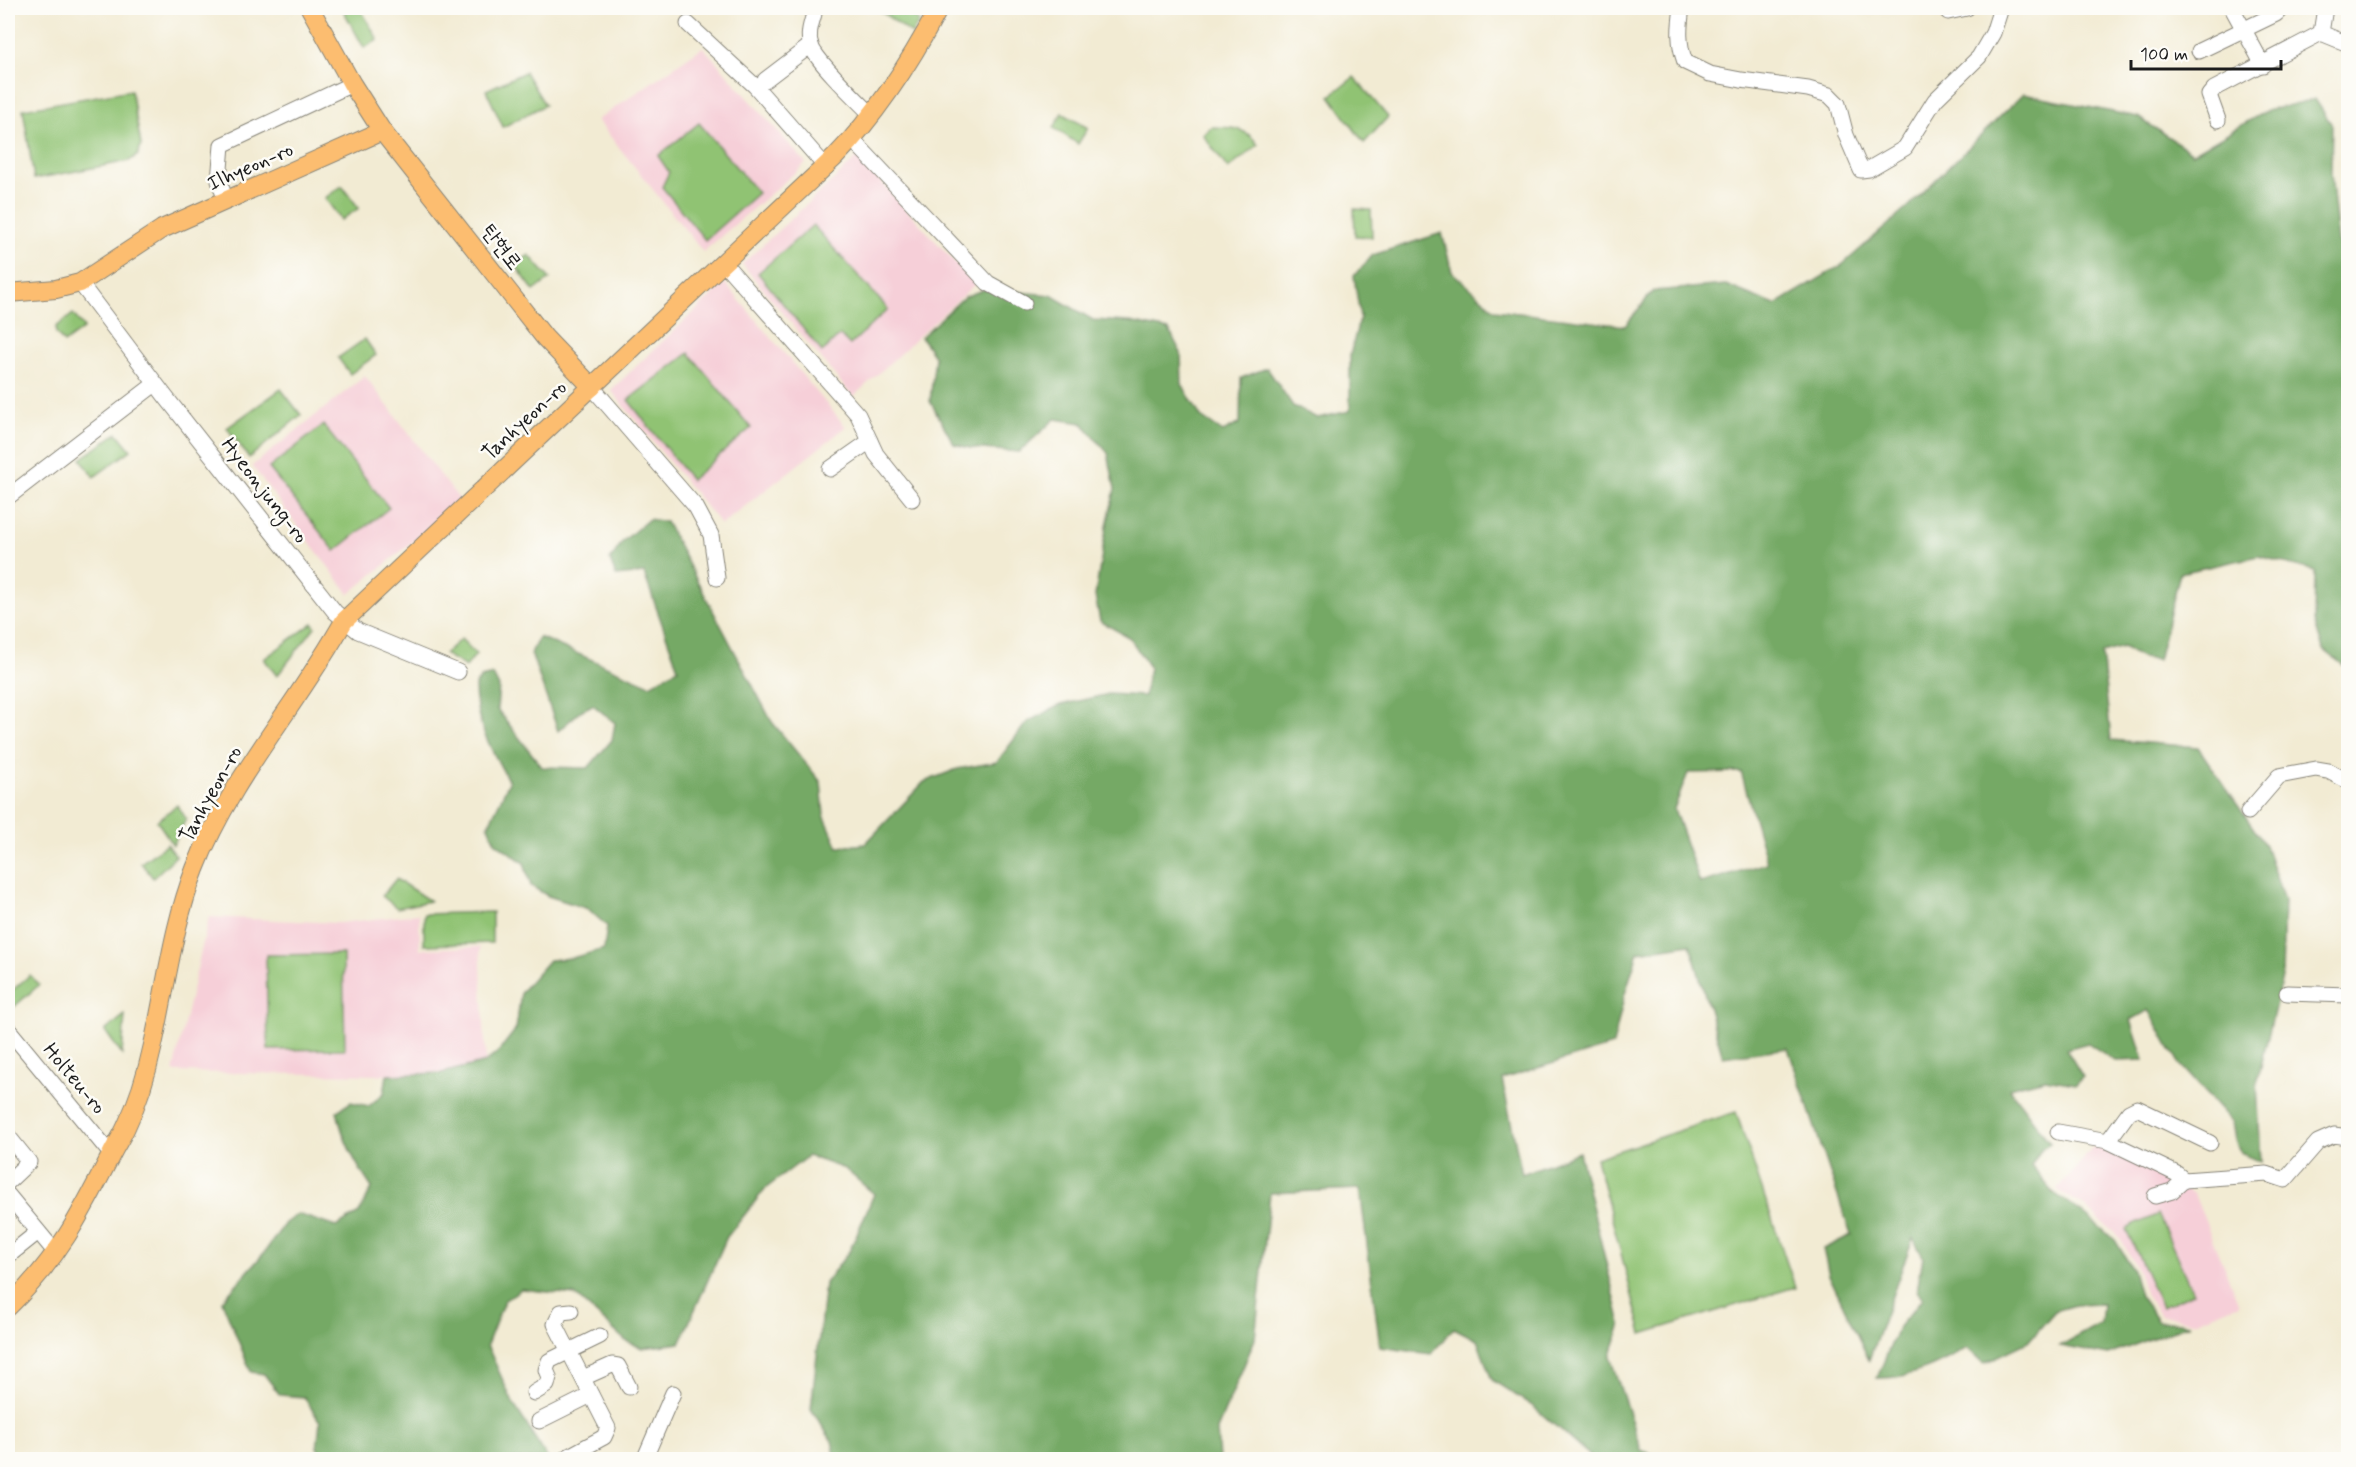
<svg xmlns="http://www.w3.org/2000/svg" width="2356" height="1467" font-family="Mynerve,'Poor Story',sans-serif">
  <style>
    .built { fill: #f6cfd8 }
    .green { fill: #90c373; stroke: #567048; stroke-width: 1.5 }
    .forest { fill: #74a965; stroke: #486240; stroke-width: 1.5; fill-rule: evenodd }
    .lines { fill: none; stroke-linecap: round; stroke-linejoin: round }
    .minor-casing { stroke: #878478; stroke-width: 17 }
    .major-casing { stroke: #878478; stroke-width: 20 }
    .minor { stroke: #fff; stroke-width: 15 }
    .major { stroke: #fcbd6f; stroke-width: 18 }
    .labels { text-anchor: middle; stroke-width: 5; stroke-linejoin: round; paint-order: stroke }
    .street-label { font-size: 21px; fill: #1c1c1c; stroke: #fdfcf7 }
  </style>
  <rect width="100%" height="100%" fill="#fdfcf7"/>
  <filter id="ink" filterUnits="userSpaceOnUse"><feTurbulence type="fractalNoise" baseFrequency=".0167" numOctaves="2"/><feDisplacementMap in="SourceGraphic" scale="12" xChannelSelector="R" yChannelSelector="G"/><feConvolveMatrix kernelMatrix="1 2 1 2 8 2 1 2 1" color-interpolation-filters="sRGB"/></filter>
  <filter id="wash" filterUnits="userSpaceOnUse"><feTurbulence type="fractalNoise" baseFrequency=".008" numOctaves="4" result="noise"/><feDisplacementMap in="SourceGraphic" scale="24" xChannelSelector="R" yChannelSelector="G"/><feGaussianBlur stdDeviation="1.35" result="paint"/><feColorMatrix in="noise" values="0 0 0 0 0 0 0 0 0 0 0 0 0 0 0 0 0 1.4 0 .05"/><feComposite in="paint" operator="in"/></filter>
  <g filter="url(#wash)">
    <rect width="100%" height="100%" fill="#f2ebd3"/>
    <g class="built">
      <path d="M703,47L806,163L703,252L597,120Z"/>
      <path d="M858,157L975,284L853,397L742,264Z"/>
      <path d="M725,283L846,427L721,525L611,390Z"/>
      <path d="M365,376L459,499L426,531L349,594L252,466Z"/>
      <path d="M419,914L420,949L480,947L486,1062L442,1073L387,1075L173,1072L209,917L339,923Z"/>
      <path d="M2095,1145L2110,1148L2194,1194L2239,1304L2195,1321L2161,1316L2146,1296L2137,1268L2119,1237L2081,1204L2057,1190Z"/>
    </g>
    <g class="green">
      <path d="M342,8H360L378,40L364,48Z"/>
      <path d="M876,8H900L919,21L912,34Z"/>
      <path d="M525,72L545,105L503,127L486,90Z"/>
      <path d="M1354,77L1388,117L1364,143L1330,96Z"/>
      <path d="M131,90L141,145L138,155L129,161L34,179L23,109Z"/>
      <path d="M1062,113L1088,128L1078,144L1054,128Z"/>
      <path d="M699,123L758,193L705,240L662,187L669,172L658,156Z"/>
      <path d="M1211,127C1230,127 1247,127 1258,145L1228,169L1203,135Z"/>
      <path d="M342,186L359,208L341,220L325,198Z"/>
      <path d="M1354,209L1371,210L1372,237L1355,236Z"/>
      <path d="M813,225L888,309L850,345L840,335L822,352L758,273Z"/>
      <path d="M529,255L550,279L534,291L515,265Z"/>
      <path d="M73,314L84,328L64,343L56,333V327Z"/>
      <path d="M365,339L376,355L350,374L338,358Z"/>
      <path d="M689,353L751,428L691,480L628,400Z"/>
      <path d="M281,389L301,415L249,458L227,428Z"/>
      <path d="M323,425L389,508L335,551L269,468Z"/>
      <path d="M117,433L131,450L94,477L81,459Z"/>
      <path d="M313,623L315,627L277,676L264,659Z"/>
      <path d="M461,639L476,654L466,667L444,654Z"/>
      <path d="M177,805L186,819L173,845L157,821Z"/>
      <path d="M167,844L176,856L153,878L141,863Z"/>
      <path d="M396,879L430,901L397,908L382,896Z"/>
      <path d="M492,912V943L424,945V914Z"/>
      <path d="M343,954L345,1049L268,1050L266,955Z"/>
      <path d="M30,975L39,985L14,1007L8,999V994Z"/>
      <path d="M125,1015L122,1055L105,1031Z"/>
      <path d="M1736,1112L1795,1287L1642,1334L1596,1158Z"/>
      <path d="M2158,1214L2193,1293L2162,1307L2126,1229Z"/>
    </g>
    <path class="forest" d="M2023,94L2138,117L2193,153L2266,111L2315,99L2332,125L2331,173L2338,241L2348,269V669L2323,649L2314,621L2315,571L2259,556L2180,573L2158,660L2141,658L2123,647L2102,653L2111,740L2198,747L2265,845L2284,900L2282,978L2257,1083L2261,1162L2240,1153L2235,1140L2232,1122L2179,1063L2149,1010L2131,1020L2144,1060L2115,1061L2088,1043L2066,1049L2083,1077L2076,1084L2045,1079L2009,1088L2050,1143L2042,1148L2031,1166L2054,1193L2083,1213L2115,1240L2133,1270L2140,1296L2158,1321L2190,1324L2108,1355L2060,1346L2101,1323L2103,1304L2076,1305L2055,1311L2028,1342L1984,1363L1968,1348C1939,1364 1911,1379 1877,1378L1898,1328L1923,1298L1917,1291L1923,1257L1913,1238L1869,1360L1829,1275L1823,1249L1851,1235L1788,1048L1723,1057L1690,944L1638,952L1624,997L1613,1045L1502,1079L1522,1174L1579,1152L1621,1324L1610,1357L1641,1450L1653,1455L1657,1459H1594L1531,1405L1492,1380L1477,1340L1454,1328L1431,1354L1380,1347L1360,1189L1270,1193L1255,1339L1217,1430L1219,1459H836L832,1441L811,1409L825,1283L850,1250L874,1194L845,1169L808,1156L765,1189L727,1237L680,1343L642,1348L626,1341L575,1295L521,1289L504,1301L487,1345L513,1403L548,1459H323L317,1447L320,1422L304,1397L280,1395L264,1374L251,1372L222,1301L264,1253L285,1223L298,1214L336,1227L359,1213L372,1188C355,1163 343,1141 337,1111L351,1102L369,1106L384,1093L387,1075L442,1073L486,1062L499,1051L516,1029L521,992L549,960L572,958L604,949L607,926L588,909L548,896L531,886L524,863L495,842L488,826L509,782C491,748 475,725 475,685L481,678L493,675L499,687L497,709L542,767L588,768L612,740L615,723L593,705L582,710L558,731L531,653L539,637L650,685L678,669L644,573L616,576L610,560L623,541L649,519L666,522L772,722L821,782L824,815L838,847L865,844L924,782L957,769L997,762L1027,722L1060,705L1109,694L1144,696L1149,667L1130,638L1100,621L1095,596L1105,535L1115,489L1108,453L1082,423L1055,419L1019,452L970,448L954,444L930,401L935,357L921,337L964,297L985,289L1051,295L1093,320L1130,322L1169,330L1181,353L1182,384L1201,417L1223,432L1240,423L1241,378L1267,368L1293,406L1317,418L1350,411V355L1360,317L1354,276L1373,255L1442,233L1452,272L1495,310L1625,326L1653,291L1726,285L1775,305L1842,265L1908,207ZM1741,772L1767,863L1700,883L1674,809L1688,773Z"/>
  </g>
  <g filter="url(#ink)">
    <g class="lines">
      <defs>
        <g id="minor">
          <path d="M1682,8C1679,28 1678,43 1685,62L1710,74L1741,80L1808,89L1829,95L1838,104L1846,135L1861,170L1869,169L1905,148L1935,100L1979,57L1993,33L2001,8"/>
          <path d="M2232,8L2263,65"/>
          <path d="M1948,12L1967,8"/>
          <path d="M814,14C811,24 807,35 811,46C817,62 857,100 871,114"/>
          <path d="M688,24L755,86L826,167"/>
          <path d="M2321,33L2325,8"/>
          <path d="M2199,51L2276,14L2282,8"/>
          <path d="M765,80L811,45"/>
          <path d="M2218,120L2209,95L2214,89L2321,33L2348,44"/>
          <path d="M852,139L988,283L1024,303"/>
          <path d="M226,201L219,181L222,145L352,84"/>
          <path d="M723,262L858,415L876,454L912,499"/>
          <path d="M80,283L165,396L335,612L358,631L458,672"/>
          <path d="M592,387L696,507L711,535L717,578"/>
          <path d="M830,469L870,441"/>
          <path d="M8,497L155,384"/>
          <path d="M2248,812L2279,776L2316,769L2328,771L2348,781"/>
          <path d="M2287,993L2348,995"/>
          <path d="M8,1029L111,1154"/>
          <path d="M2058,1132L2108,1141L2177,1174L2184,1180"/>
          <path d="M8,1136L29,1162L8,1182"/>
          <path d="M2108,1141L2129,1112L2137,1108L2210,1143"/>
          <path d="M8,1195L56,1253"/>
          <path d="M2155,1196L2172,1191L2184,1180L2267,1174L2285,1180L2318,1142L2334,1135L2348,1137"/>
          <path d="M8,1256L38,1232"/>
          <path d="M583,1378L612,1365L618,1366L629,1387"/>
          <path d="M534,1393L547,1385L549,1377L546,1370L549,1361L600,1336"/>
          <path d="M539,1421L591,1395"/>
          <path d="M566,1460L567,1457L604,1437L608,1428L555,1324L561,1312L571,1311"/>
          <path d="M644,1460L673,1393"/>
        </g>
        <g id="major">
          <path d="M310,8L352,84L382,131L545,338L592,387"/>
          <path d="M8,293L56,289L80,283L162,229L382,131"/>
          <path d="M8,1307C58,1259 80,1216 111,1155C116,1145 122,1136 126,1127C138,1102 147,1073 153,1045C166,987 173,925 195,869C230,778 297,706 344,621L835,157C877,114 911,61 939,8"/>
        </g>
      </defs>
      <use href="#minor" class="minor-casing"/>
      <use href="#major" class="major-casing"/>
      <use href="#minor" class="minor"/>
      <use href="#major" class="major"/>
    </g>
  </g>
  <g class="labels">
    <g class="street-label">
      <text transform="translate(250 166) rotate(-24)" y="7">Ilhyeon-ro</text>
      <text transform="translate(502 247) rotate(52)" y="7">탄현로</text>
      <text transform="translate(524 420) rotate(-43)" y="7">Tanhyeon-ro</text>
      <text transform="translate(265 490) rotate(52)" y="7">Hyeonjung-ro</text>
      <text transform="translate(210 794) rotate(-61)" y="7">Tanhyeon-ro</text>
      <text transform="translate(75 1078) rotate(50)" y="7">Holteu-ro</text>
    </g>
  </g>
  <rect width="2356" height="1467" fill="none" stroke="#fdfcf7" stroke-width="30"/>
  <path d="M2131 60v9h150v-9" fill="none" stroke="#1c1c1c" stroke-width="3"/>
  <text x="2140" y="60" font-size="18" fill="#1c1c1c" stroke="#fdfcf7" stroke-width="4.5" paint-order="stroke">100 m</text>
</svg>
